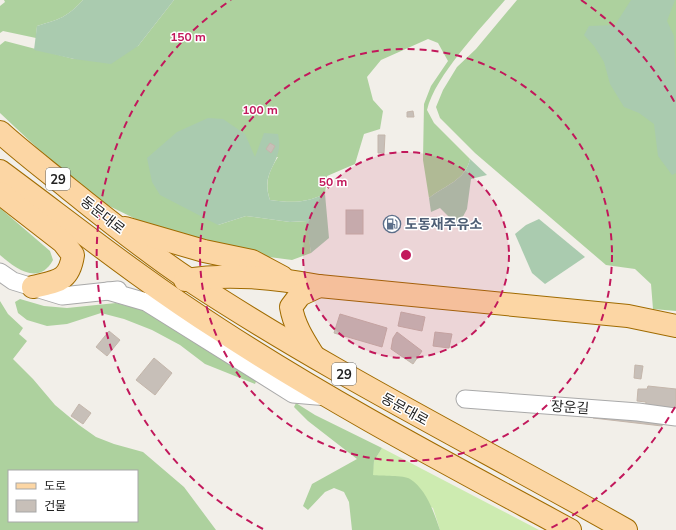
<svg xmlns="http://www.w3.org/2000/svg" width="676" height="530" font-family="Mulish,'Noto Sans KR',sans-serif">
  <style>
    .grass { fill: #cdebb0 }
    .forest { fill: #add19e; fill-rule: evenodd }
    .cemetery { fill: #aacbaf }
    .building { fill: #c7bfb8; stroke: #c4b6ab }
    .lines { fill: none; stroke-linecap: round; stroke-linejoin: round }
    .minor-casing { stroke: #a9a9a9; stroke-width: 19 }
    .major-casing { stroke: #a06b00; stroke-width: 24 }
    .minor { stroke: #fff; stroke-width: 17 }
    .major { stroke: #fcd6a4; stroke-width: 22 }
    .ring { fill: none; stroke: #c2185b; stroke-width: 2; stroke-dasharray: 7 5 }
    .labels { text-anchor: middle; stroke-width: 3; stroke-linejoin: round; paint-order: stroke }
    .shield { fill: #fff; stroke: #646464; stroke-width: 1 }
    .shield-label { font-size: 13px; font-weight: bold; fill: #222 }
    .street-label { font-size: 14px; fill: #222; stroke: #fff }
    .service-label { font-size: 14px; font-weight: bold; fill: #4e5e75; stroke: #fff; text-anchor: start }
    .centre { fill: #c2185b; stroke: #fff; stroke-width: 2 }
    .ring-label { font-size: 12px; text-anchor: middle; font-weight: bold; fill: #c2185b; stroke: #fff; stroke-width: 3; stroke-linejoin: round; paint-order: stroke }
  </style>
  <rect width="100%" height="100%" fill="#f2efe9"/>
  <path class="grass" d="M382,448L539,530H440L433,508L372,475L374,461Z"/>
  <g class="forest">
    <path d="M4,0H83C66,18 60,19 37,26L36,38L3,31L0,33V6L5,2Z"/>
    <path d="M174,0H505C481,28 435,76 427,110L434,123L470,159C465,181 445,185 429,198L423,160L424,104L431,86L448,61L438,43L428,39L381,60L367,77L373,100L383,111L380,129L364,134L355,164L327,176L325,194C305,203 292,203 270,200C264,183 269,171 278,157L255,158L218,225L246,216L290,222L307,221L311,253L292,260L210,249L152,227L99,201L66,175L0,113V45L5,41L74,59L138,46Z"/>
    <path d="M517,0H676V311L653,309L651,284L635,269L606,265L475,153L440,118L436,107L443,90L457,67L476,49Z"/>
    <path d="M0,208L50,251L53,260C39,286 16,269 0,255Z"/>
    <path d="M20,299L44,306L67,308L116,303L143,310L257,379L255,384L205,364L180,345L152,330L124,319L101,313L67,324L47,326L27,320L18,313L15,302Z"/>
    <path d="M0,301L8,314L23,328L19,334L27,341L13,359L33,379L55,405L79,425L96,437L114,444L143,452L184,487L216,530H0ZM9,471H137V521H9Z"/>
    <path d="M296,403L315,415L382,448L374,461L373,475C381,476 404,475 410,479C427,490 434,513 440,530H352L349,502L344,492L334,488L325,492L308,510L303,506L312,484L357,459L308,421L294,407Z"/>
  </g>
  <g class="cemetery">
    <path d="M83,0H174L138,46L111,64L74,59L34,50L37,26C60,19 66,18 83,0Z"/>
    <path d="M631,0H675L667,21L674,36L676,77V173L672,175L658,156L654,124L639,113L624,107L610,84L604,62L594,46L584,35L589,26L615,25Z"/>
    <path d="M208,118L223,119L245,134L255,157L264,133L278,134C285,164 259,169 270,200C292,203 305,203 325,194L329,238L311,253L306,221L290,222L246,216L218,225L160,195L152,182L147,158L177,132Z"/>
    <path d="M470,159L487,175L471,179L467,209L458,226L440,208L431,212L429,198C445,185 465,181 470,159Z"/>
    <path d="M539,219L585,257L545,284L532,273L515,234L526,225Z"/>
  </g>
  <g class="building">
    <path d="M413,111L414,117H407V112Z"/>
    <path d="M378,135H385L384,153H378Z"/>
    <path d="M270,143L275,146L271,153L266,149Z"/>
    <rect x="346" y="210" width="17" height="24"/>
    <path d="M401,312L425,317L422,331L398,326Z"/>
    <path d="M340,314L387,328L382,347L334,333Z"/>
    <path d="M109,331L120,340L107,356L96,347Z"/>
    <path d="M397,332L422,351L413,364L391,349L393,338Z"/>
    <path d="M435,332L452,334L449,348L433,346Z"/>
    <path d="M154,358L172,373L155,395L136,380Z"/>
    <path d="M635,365L643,366L641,379L634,378Z"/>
    <path d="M648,386L676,389V412L645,409L646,402L637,401L638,389H647Z"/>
    <path d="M79,404L91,413L83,424L71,416Z"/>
    <path d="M594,411L663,419L662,426L593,418Z"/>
  </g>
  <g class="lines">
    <defs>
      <g id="minor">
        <path d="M0,272L13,281L62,296L118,290"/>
        <path d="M108,291L146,302L293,394L328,397"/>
        <path d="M465,399L638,412L676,417"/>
      </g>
      <g id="major">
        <path d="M0,132C22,152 46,170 69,189C108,220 147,252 188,279C329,372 480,447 626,530"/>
        <path d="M0,171C73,225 143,281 220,330C332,403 452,466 570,530"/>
        <path d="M0,193L63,242L73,255C69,282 57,281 33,287"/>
        <path d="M125,228L204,251L252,261L282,277"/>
        <path d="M185,280C230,273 275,278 319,286L628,316L676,326"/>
        <path d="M313,355C303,339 294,325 291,307L300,295L319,286"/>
      </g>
    </defs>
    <use href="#minor" class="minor-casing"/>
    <use href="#major" class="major-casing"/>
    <use href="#minor" class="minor"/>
    <use href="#major" class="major"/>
  </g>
  <circle cx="406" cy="255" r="103" fill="#c2185b" fill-opacity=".12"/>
  <g class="ring">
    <circle cx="406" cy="255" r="103"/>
    <circle cx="406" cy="255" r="206"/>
    <path d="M675 407A309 309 0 0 1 549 529M263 529A309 309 0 0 1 231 0M581 0A309 309 0 0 1 675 103"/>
  </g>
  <defs>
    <symbol id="fuel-ring" viewBox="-11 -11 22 22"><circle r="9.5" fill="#fff" stroke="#5c6f8a" stroke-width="1.5"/><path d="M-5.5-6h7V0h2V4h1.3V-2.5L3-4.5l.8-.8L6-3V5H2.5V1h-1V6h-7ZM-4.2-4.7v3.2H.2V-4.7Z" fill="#5c6f8a"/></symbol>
  </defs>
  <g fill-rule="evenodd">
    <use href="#fuel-ring" x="382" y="214" width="20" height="20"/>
  </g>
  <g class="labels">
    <g class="shield">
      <rect x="46" y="168" width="24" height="22" rx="3"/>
      <rect x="332" y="363" width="24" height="22" rx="3"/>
    </g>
    <g class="shield-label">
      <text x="58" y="184">29</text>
      <text x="344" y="379">29</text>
    </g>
    <g class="street-label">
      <text transform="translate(103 215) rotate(38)" y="5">동문대로</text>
      <text transform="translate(570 407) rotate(4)" y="5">장운길</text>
      <text transform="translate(405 409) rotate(29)" y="5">동문대로</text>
    </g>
    <g class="service-label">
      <text x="405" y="229">도동재주유소</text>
    </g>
  </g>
  <circle cx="406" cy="255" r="6" class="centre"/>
  <g class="ring-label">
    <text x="188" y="41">150 m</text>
    <text x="260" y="114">100 m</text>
    <text x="333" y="186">50 m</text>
  </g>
  <rect x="8" y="470" width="130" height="52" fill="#ffffff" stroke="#a7a7a7"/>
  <rect x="16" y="483" width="20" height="6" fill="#fcd6a4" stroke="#a7a7a7"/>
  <text x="44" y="490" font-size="12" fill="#222222">도로</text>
  <rect x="16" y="500" width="20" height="12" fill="#c7bfb8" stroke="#a7a7a7"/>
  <text x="44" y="510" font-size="12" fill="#222222">건물</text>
</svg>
